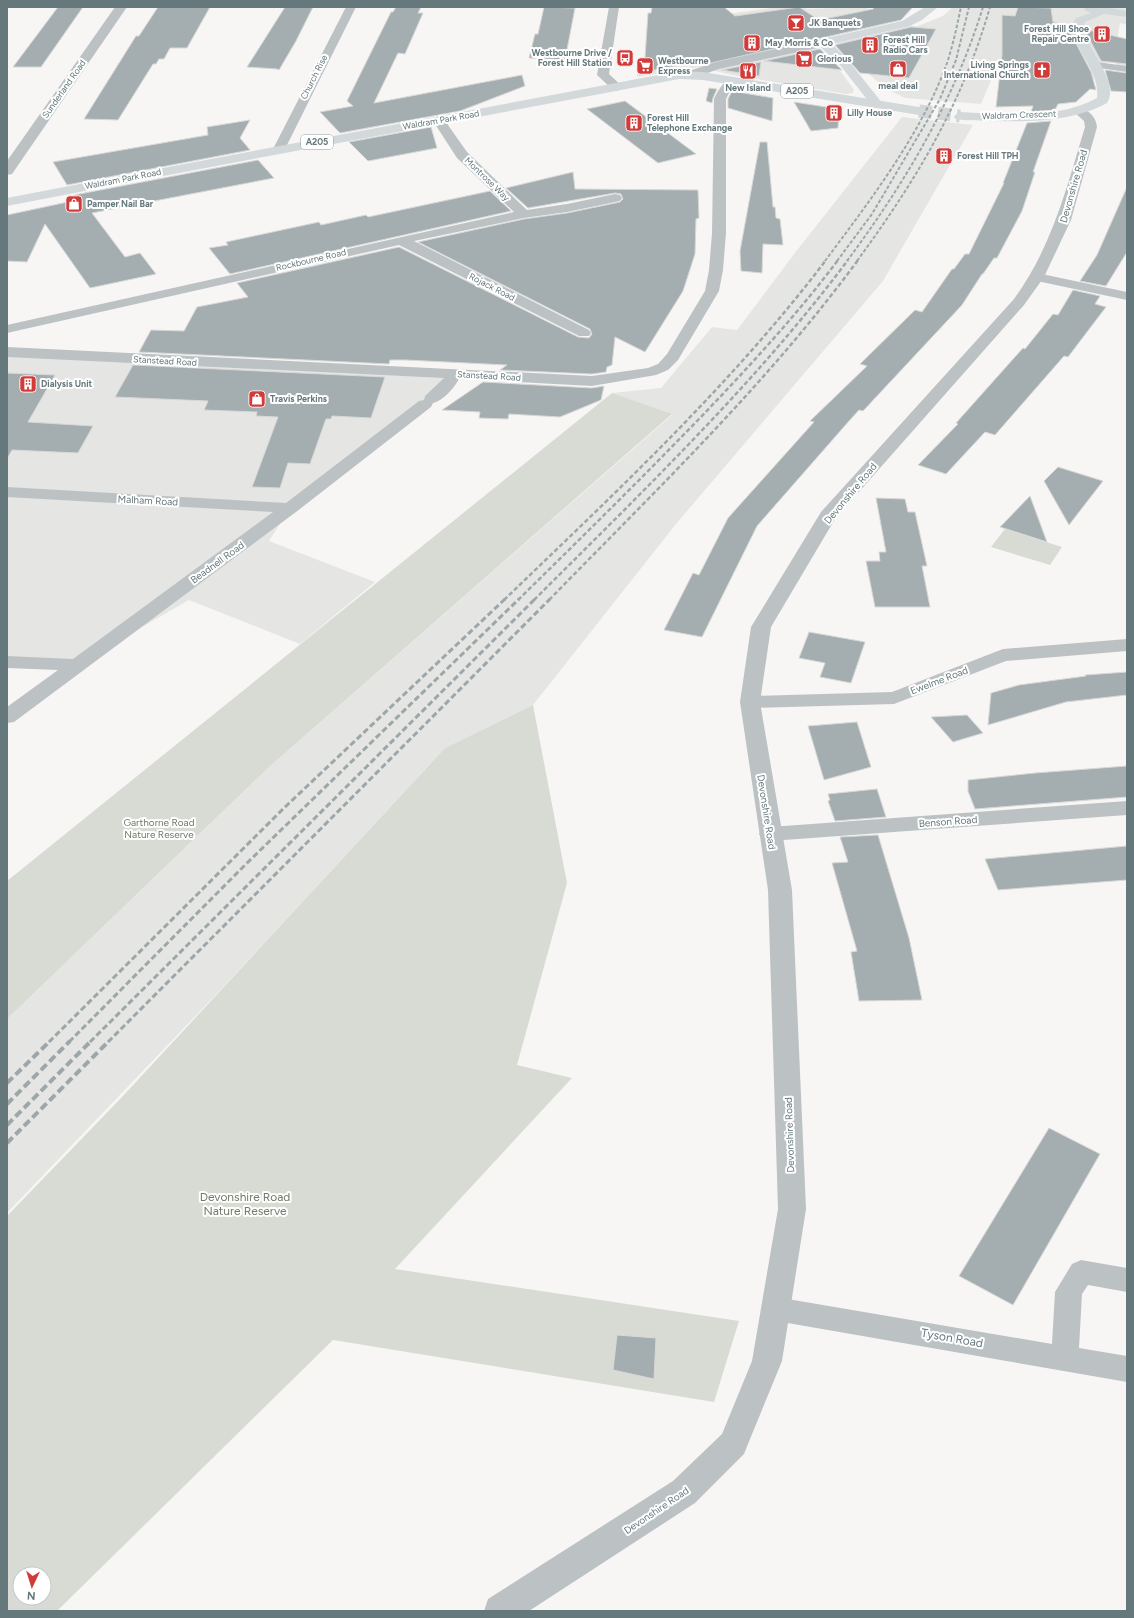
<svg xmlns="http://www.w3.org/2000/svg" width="1134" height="1618" font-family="Figtree,sans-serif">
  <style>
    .built { fill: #e5e6e4 }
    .green { fill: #d8dbd4; fill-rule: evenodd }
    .building { fill: #a4aeb1; stroke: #d8d8d7 }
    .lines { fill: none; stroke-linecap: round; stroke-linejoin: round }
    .trunk-tunnel { stroke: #d2d6d6; stroke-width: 13; stroke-dasharray: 13 6; stroke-linecap: butt }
    .minor { fill: #bcc2c4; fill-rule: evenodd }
    .tertiary { fill: #bcc2c4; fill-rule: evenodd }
    .secondary { fill: #d3d9da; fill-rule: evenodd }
    .trunk { fill: #d3d9da; fill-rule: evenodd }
    .rail-far3 { stroke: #9da6a8; stroke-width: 2; stroke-dasharray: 3.5 2; stroke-linecap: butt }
    .rail-far2 { stroke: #9da6a8; stroke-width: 2.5; stroke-dasharray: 4.5 2.5; stroke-linecap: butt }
    .rail-far1 { stroke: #9da6a8; stroke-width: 3; stroke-dasharray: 6 3; stroke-linecap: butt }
    .rail { stroke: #9da6a8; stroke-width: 4; stroke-dasharray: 8 4; stroke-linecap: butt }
    .labels { text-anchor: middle; stroke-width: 4; stroke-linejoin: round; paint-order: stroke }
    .far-poi-label { font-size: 9px; font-weight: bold; fill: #65787c; stroke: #fff; text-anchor: start }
    .far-street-label { font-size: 9px; fill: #65787c; stroke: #fff }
    .shield { fill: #fff; stroke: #93a0a3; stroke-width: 1 }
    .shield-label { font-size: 9px; font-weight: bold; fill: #65787c }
    .street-label { font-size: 10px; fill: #65787c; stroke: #fff }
    .park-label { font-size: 10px; fill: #6f7a67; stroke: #fff }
    .near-park-label { font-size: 12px; fill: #6f7a67; stroke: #fff }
    .near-street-label { font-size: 12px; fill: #65787c; stroke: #fff }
  </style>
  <rect width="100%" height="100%" fill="#f7f6f4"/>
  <g class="built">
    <path d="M779,7H805L807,9L864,7L892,20L877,26L808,41L832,59L854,90L853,93L846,94L732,75L699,67L637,77L638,58L688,51L705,17Z"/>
    <path d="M953,7H1127V25L1120,23L1117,40L1127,46V71L1110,60L1094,79L995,71L981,104L905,98L883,87L836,43L911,26H918L943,16Z"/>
    <path d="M902,117L973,125L883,281L676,524L533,705L445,748L227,983L7,1213V1019L268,768L672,415L612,393L661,388L712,327L737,330L798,249Z"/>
    <path d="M7,352L454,375L451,381L290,508L269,541L375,582L300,644L189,600L76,665L7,662Z"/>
  </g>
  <g class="green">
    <path d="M612,393L672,414L268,768L7,1019V881Z"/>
    <path d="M1005,529L1062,547L1050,565L991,547Z"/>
    <path d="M533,705L567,883L517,1065L572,1078L395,1269L739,1321L714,1402L333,1340L57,1611H7V1216L122,1097L445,748ZM20,1574H44V1598H20Z"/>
  </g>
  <g class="building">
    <path d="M58,7H83L41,67H13Z"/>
    <path d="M158,7H210L187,48H170L164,59H159L156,64H153L118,120L84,119L136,36H139Z"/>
    <path d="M285,7H313L296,41L279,70L277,69L247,67Z"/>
    <path d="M396,7H421L418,13H423L405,54L398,53L374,103L522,75L525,86L460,111L340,133L320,112L353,106L347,101L391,12H393Z"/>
    <path d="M544,7L575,8L565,60L529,58L535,34H538Z"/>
    <path d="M652,7H724L735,16L799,7L819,20L873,9L875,7H913L901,20L702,65V61L644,72L648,13H651Z"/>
    <path d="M1018,7L1051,8L1053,22L1070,26L1069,30L1091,72L1096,90L1090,89L1076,102L1058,104L1055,110L1031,112L1033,106L996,107L1002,55V15L1015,16Z"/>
    <path d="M911,27L936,29L909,78L860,73L835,45Z"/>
    <path d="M1084,29L1127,39V64L1101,61Z"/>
    <path d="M820,49L842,70L764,61Z"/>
    <path d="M761,62L759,76L722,70Z"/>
    <path d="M1105,70L1127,73V92L1111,91Z"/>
    <path d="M709,88L717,89L713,98L712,103L706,101Z"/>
    <path d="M732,91L773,98L772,121L728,108V99Z"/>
    <path d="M625,101L696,154L658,163L587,109Z"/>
    <path d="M794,102L839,109L838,128L811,131Z"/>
    <path d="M250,120L240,138L250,150L67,185L53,162L208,135L207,127Z"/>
    <path d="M1051,121L1033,172H1035L1022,211L997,258H994L983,274H982L962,305L863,411L859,410L849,421L757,526L702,637L664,630L693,573L699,575L728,518L814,422L810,421L867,366L860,364L915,310L922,312L952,269H954L965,254H969L1004,183H1003L1027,123Z"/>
    <path d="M431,127L437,148L368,161L349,142Z"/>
    <path d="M760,142H767L773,207H775L776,218L780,219L783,245L763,244L762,273L741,271L740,251Z"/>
    <path d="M258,160L274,178L92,213L125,257L140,253L156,274L90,288L45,224L27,262L7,261V215L77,200L74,195Z"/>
    <path d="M573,172L575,189L698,190L699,218L696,219L695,254L683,291L645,352L615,337L612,365L607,367L606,372L592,374L500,370L507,365L406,360H390L389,364L139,352L151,330L184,331L197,307L248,297L237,283L399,247L578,337L589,338L592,334L590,329L418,242L524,219L567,213L620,202L623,199L621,194L615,193L528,208L506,188Z"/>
    <path d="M1127,187V252L1106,286L1080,281L1097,255Z"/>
    <path d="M490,191L511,211L230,274L209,248L228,245L226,242L319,222L321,225L366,215L368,217Z"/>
    <path d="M1073,290L1100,296L1095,304L1106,307L1068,357L1064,356L995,435L985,432L946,474L918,465L958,424L956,423L1023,348L1025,349L1053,314L1058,315Z"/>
    <path d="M133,365L385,377L371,418L332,416L331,419H326L310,464L288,463L280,488L252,487L278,417L256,416L257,412L204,410L208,401L115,397Z"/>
    <path d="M7,373L55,375L28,422L93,426L78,453L12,450L7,459Z"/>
    <path d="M483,382L592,388L604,386L601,400L560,417L509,414L508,419L479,418L480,412L442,410Z"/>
    <path d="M1058,467L1103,481L1069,525L1044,481Z"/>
    <path d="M1030,496L1047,542L1000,527Z"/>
    <path d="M876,498L905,499L908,512H915L927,566H922L930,607H875L866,561H880L879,552H886Z"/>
    <path d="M809,632L865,642L851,683L820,677L825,663L799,658Z"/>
    <path d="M1127,672V695L1066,702L988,725L991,693L1019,685L1086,676L1085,675Z"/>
    <path d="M967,715L983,733L953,742L931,717Z"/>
    <path d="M857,722L871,767L824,780L808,726Z"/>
    <path d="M1127,766V797L975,809L968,791V780L1035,773Z"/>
    <path d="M877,789L886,817L835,821L828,801L830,800L828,794Z"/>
    <path d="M878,835L909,938L922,1000L859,1001L851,952L857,951L832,863L848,862L840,837Z"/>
    <path d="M1127,846V880L998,890L985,859Z"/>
    <path d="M1049,1128L1100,1154L1013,1305L959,1276Z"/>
    <path d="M617,1335L656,1338L654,1379L613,1370Z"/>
  </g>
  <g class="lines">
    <path class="trunk-tunnel" d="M919,111L960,116"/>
    <g class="minor">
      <path d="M346,7H356L285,149L279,153L275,152L273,149Z"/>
      <path d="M609,7H619L609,74L623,87L617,91L613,90L597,75Z"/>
      <path d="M1096,62L1127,66V72L1092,67L1090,65Z"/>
      <path d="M734,77L740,81L730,91L726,99V233L723,270L719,291L678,360L668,370L656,375L592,386L459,379C454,388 443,401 433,403L431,407L296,512L14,722L7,723V707L58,670L7,668V656L73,659L273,512L7,497V487L286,503L419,401L424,400L425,396L444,378L7,357V347L592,376L648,368L658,364L667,354L705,291L709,270L712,233L714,99C718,90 724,80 734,77Z"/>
      <path d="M439,117L443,118L467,152L527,210L567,204L615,194L620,195L622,198L620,201L567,212L524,218L414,241L589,330L591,333L589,336H579L399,245L7,333V325L514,212L457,158L433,121Z"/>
      <path d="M1037,273L1127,292V300L1032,280L1030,277L1032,274Z"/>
      <path d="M1127,639V651L1006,661L894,704L750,708L743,706L740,702L743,698L750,696L892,692L1003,649Z"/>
      <path d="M1127,801V815L770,841L762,839L759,834L762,829L770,827Z"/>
      <path d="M1081,1260L1127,1268V1292L1088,1285L1082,1294L1079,1348L1127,1356V1382L776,1321L766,1318L762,1309L766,1300L776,1297L1052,1344L1055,1292L1072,1264Z"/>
    </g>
    <g class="tertiary">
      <path d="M115,7H127L12,174L7,175V161Z"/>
      <path d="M822,39L826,40L828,43L826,46L719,69L693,78L687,74L689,71L716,62Z"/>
      <path d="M1079,107C1089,110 1096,117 1097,127L1071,220L1044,277L1024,305L835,519L771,627L760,702L792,890L806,1209L782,1361L748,1444L744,1454L695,1503L529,1611H484L488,1599L673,1481L722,1434L752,1361L778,1209L768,890L740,702L751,627L821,512L1014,299C1053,245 1066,189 1085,127L1084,121L1073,111Z"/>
    </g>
    <path class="secondary" d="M925,7H938L922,20L910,26L832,44L848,60L883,104L881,107H873L840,65L816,43L818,40L902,21Z"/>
    <g class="trunk">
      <path d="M1086,7H1111L1110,8L1127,11V17L1104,14L1085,22L1082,29C1088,47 1120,85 1107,103C1072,122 1029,122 989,121C978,120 966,121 955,119L954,116L960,112C1004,114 1057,120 1097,98C1100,72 1078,53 1070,29L1076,18L1091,13L1086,11L1084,9Z"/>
      <path d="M679,71L703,72L919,107L925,111L919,115L703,80L679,79C455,122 231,162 7,206V198C231,154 455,114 679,71Z"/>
    </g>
    <g class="rail-far3">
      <path d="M825,261C869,202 922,133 947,63C953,45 957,26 961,7"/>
      <path d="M837,261L872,214L940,99L956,60L969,7"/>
      <path d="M847,261C905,183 954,101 983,7"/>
      <path d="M857,261C917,179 962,104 990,7"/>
    </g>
    <g class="rail-far2">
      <path d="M504,600C616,492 732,384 826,260"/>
      <path d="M518,600C579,540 639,481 698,420C747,369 796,316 838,260"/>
      <path d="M534,600C643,491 755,384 848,260"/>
      <path d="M549,600C656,490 767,384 858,260"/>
    </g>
    <g class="rail-far1">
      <path d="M49,1042L284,808L505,599"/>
      <path d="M69,1042L246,864L519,599"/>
      <path d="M90,1042L535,599"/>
      <path d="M108,1042L550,599"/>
    </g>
    <g class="rail">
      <path d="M7,1083L50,1041"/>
      <path d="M7,1104L70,1041"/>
      <path d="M7,1125L91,1041"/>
      <path d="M7,1143L109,1041"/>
    </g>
  </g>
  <defs>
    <symbol id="bar-square" viewBox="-11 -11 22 22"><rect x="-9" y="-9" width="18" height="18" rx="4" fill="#d13b3a" stroke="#fff"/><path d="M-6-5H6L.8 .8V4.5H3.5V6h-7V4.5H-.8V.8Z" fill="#fff"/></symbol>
    <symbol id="building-square" viewBox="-11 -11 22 22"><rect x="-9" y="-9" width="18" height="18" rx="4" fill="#d13b3a" stroke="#fff"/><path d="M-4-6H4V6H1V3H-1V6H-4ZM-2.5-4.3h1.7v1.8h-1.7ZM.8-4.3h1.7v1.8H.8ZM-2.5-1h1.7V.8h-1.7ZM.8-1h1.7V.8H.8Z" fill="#fff"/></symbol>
    <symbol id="bus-square" viewBox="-11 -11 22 22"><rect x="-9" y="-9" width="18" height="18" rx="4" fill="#d13b3a" stroke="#fff"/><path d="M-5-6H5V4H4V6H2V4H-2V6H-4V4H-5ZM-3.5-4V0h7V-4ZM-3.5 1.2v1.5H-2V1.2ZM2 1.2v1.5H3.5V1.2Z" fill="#fff"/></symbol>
    <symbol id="supermarket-square" viewBox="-11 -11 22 22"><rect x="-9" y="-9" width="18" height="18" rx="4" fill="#d13b3a" stroke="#fff"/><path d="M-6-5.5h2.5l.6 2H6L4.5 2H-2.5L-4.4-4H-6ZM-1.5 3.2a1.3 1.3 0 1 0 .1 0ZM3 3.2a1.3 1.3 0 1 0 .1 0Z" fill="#fff"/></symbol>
    <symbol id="shop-square" viewBox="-11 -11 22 22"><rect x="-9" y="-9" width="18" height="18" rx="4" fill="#d13b3a" stroke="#fff"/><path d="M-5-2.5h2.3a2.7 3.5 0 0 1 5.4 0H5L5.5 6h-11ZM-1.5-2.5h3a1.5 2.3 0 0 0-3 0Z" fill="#fff"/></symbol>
    <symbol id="church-square" viewBox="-11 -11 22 22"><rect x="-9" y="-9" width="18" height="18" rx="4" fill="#d13b3a" stroke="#fff"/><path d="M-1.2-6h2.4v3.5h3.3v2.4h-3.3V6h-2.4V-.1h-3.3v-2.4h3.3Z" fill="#fff"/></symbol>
    <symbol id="restaurant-square" viewBox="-11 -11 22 22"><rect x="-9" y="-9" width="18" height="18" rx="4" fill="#d13b3a" stroke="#fff"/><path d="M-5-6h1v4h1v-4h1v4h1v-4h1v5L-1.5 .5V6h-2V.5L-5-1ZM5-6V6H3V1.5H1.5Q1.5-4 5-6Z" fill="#fff"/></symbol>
  </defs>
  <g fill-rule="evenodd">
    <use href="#bar-square" x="786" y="13" width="20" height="20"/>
    <use href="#building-square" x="1092" y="24" width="20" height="20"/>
    <use href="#building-square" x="742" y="33" width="20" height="20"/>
    <use href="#building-square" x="860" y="35" width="20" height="20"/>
    <use href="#bus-square" x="615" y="48" width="20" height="20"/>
    <use href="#supermarket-square" x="794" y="49" width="20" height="20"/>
    <use href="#supermarket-square" x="635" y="56" width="20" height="20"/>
    <use href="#shop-square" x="888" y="59" width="20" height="20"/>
    <use href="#church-square" x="1032" y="60" width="20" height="20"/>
    <use href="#restaurant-square" x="738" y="61" width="20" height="20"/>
    <use href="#building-square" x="824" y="103" width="20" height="20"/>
    <use href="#building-square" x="624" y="113" width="20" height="20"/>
    <use href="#building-square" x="934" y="146" width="20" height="20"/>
    <use href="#shop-square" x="64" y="194" width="20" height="20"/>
    <use href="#building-square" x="18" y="374" width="20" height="20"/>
    <use href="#shop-square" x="247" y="389" width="20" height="20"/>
  </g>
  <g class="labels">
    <g class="far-poi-label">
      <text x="809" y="26">JK Banquets</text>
      <text x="1089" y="32" text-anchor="end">Forest Hill Shoe<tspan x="1089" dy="10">Repair Centre</tspan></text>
      <text x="883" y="43">Forest Hill<tspan x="883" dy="10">Radio Cars</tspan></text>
      <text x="765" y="46">May Morris &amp; Co</text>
      <text x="612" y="56" text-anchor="end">Westbourne Drive /<tspan x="612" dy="10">Forest Hill Station</tspan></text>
      <text x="817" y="62">Glorious</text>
      <text x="658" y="64">Westbourne<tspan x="658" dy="10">Express</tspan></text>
      <text x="1029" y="68" text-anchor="end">Living Springs<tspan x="1029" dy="10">International Church</tspan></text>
      <text x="898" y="89" text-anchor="middle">meal deal</text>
      <text x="748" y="91" text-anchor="middle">New Island</text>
      <text x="847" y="116">Lilly House</text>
      <text x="647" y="121">Forest Hill<tspan x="647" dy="10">Telephone Exchange</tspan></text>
      <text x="957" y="159">Forest Hill TPH</text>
      <text x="87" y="207">Pamper Nail Bar</text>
      <text x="41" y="387">Dialysis Unit</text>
      <text x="270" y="402">Travis Perkins</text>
    </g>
    <g class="far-street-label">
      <text transform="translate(314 77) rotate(-63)" y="3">Church Rise</text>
      <text transform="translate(64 89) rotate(-55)" y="3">Sunderland Road</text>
      <text transform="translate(1019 115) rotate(-2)" y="3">Waldram Crescent</text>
      <text transform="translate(441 120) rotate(-10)" y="3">Waldram Park Road</text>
      <text transform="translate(123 179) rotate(-11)" y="3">Waldram Park Road</text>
      <text transform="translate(487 179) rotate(44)" y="3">Montrose Way</text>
      <text transform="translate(311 260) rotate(-13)" y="3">Rockbourne Road</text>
      <text transform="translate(492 287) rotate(27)" y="3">Rojack Road</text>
      <text transform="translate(165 361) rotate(3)" y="3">Stanstead Road</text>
      <text transform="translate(489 376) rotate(3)" y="3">Stanstead Road</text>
    </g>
    <g class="shield">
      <rect x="781" y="84" width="32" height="14" rx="3"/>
      <rect x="301" y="135" width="32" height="14" rx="3"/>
    </g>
    <g class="shield-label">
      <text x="797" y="94">A205</text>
      <text x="317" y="145">A205</text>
    </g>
    <g class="street-label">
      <text transform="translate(1073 186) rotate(-74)" y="4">Devonshire Road</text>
      <text transform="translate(850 493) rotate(-50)" y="4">Devonshire Road</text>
      <text transform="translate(148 500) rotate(3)" y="4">Malham Road</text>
      <text transform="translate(217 562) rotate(-36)" y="4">Beadnell Road</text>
      <text transform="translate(939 680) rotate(-21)" y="4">Ewelme Road</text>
      <text transform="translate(767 812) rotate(81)" y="4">Devonshire Road</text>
      <text transform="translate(948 821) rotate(-4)" y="4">Benson Road</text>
      <text transform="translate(789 1135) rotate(-92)" y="4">Devonshire Road</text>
      <text transform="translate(656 1510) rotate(-34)" y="4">Devonshire Road</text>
    </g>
    <g class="park-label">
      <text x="159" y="826">Garthorne Road<tspan x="159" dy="12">Nature Reserve</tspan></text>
    </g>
    <g class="near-park-label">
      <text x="245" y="1201">Devonshire Road<tspan x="245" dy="14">Nature Reserve</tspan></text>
    </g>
    <g class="near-street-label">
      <text transform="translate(952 1338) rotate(10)" y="4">Tyson Road</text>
    </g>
  </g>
  <rect width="1134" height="1618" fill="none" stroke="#65787c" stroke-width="16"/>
  <g transform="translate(32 1586) rotate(184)"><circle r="19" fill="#ffffff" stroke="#c1c9cb"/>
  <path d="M0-3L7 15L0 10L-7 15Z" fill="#d13b3a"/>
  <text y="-6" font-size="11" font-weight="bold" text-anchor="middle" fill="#65787c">N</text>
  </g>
</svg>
